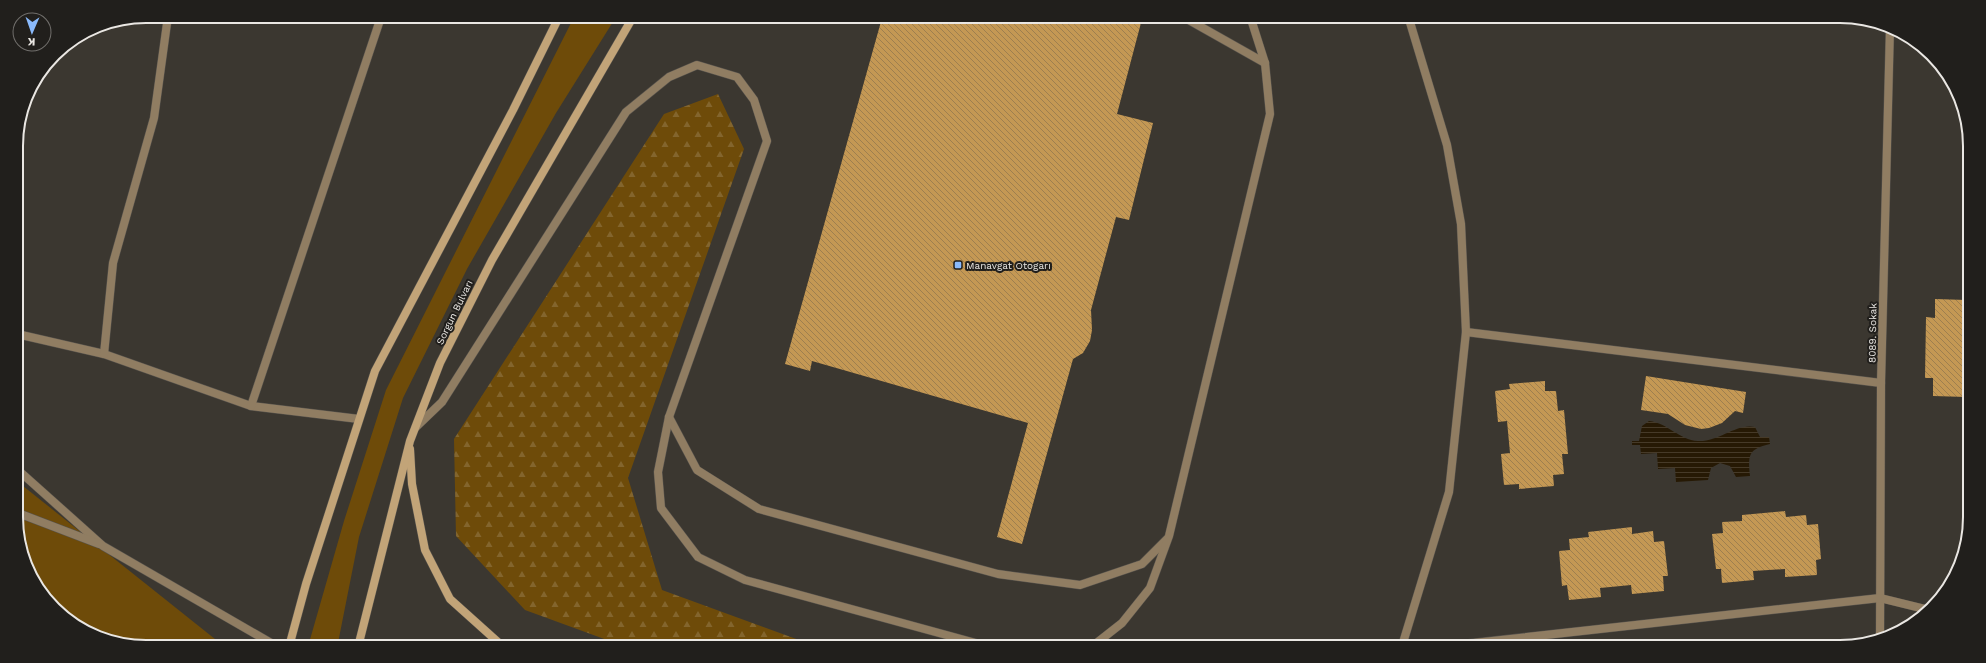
<svg xmlns="http://www.w3.org/2000/svg" width="1986" height="663" font-family="'Work Sans',sans-serif">
  <style>
    .grass { fill: #6e4b09 }
    .forest { fill: url(#forest-firs) }
    .water { fill: url(#water-rules) }
    .building { fill: url(#building-back-hatch) }
    .lines { fill: none; stroke-linecap: round; stroke-linejoin: round }
    .lane-casing { stroke: #57534d; stroke-width: 9 }
    .street-casing { stroke: #57534d; stroke-width: 9 }
    .secondary-casing { stroke: #57534d; stroke-width: 9 }
    .lane { stroke: #907d62; stroke-width: 8 }
    .street { stroke: #907d62; stroke-width: 8 }
    .secondary { stroke: #c2a478; stroke-width: 8 }
    .poi-dot { fill: #8abafc; stroke: #211f1c; stroke-width: 1.5 }
    .labels { text-anchor: middle; stroke-width: 4; stroke-linejoin: round; paint-order: stroke }
    .poi-label { font-size: 10px; fill: #eae7e3; stroke: #211f1c; text-anchor: start }
    .street-label { font-size: 10px; fill: #eae7e3; stroke: #211f1c }
    .rim { fill: none; stroke: #eae7e3; stroke-width: 2 }
  </style>
  <defs>
    <pattern id="forest-firs" width="22" height="20" patternUnits="userSpaceOnUse"><rect width="22" height="20" fill="#6e4b09"/><path d="M5 1l3.5 6h-7zM16 11l3.5 6h-7z" fill="#83652d"/></pattern>
    <pattern id="water-rules" width="6" height="5" patternUnits="userSpaceOnUse"><rect width="6" height="5" fill="#261904"/><path d="M0 2.5h6" fill="none" stroke="#463a28"/></pattern>
    <pattern id="building-back-hatch" width="6" height="6" patternUnits="userSpaceOnUse"><rect width="6" height="6" fill="#c49854"/><path d="M-1 5l2 2M0 0l6 6M5-1l2 2" fill="none" stroke="#9e7f4f"/></pattern>
  </defs>
  <rect width="100%" height="100%" fill="#3b3730"/>
  <g class="grass">
    <path d="M592,17H616L556,113L467,269L403,398L359,537L338,643H309L344,521L386,390L573,19Z"/>
    <path d="M18,482L220,643L112,642L81,629L49,603L18,542Z"/>
  </g>
  <path class="forest" d="M718,94L744,149L628,478L662,590L810,644H618L525,610L456,536L454,439L664,114Z"/>
  <path class="water" d="M1649,421C1668,423 1679,440 1698,441C1719,442 1736,423 1755,427L1760,437H1769L1770,444C1748,449 1748,455 1750,476L1736,477L1730,466L1720,463L1711,468L1708,480L1676,482L1675,468L1658,469L1657,453L1641,454L1640,445H1632V441H1639L1642,426Z"/>
  <g class="building">
    <path d="M882,18L1142,19L1117,114L1153,123L1129,220L1116,217L1091,310L1092,330L1090,341L1083,353L1073,359L1022,544L997,537L1028,423L812,361L810,371L785,364Z"/>
    <path d="M1935,299L1967,300L1966,397L1933,396V378H1925L1926,317L1935,318Z"/>
    <path d="M1646,376L1746,392L1743,413L1735,411L1722,423L1709,428L1701,429L1685,425L1668,414L1641,410Z"/>
    <path d="M1545,381V391H1556L1558,411L1564,410L1568,454H1562L1564,474L1553,475L1554,486L1519,489V484L1504,485L1501,454L1510,453L1507,421L1498,422L1495,391L1510,389L1509,384Z"/>
    <path d="M1785,511L1786,517L1806,515L1807,525L1818,524L1821,559L1816,560L1817,575L1785,577V569L1753,571L1754,580L1722,583L1721,569H1716L1712,534L1723,533L1722,522L1742,521V515Z"/>
    <path d="M1632,527V534L1653,531L1654,542L1664,541L1668,576H1663L1664,591L1632,594L1631,585L1600,588L1601,597L1569,600L1567,585L1562,586L1559,551L1570,550L1569,539L1589,537L1588,532Z"/>
  </g>
  <g class="lines">
    <defs>
      <g id="lane">
        <path d="M1187,19L1265,63"/>
        <path d="M669,417L697,470L759,509L998,574L1080,585L1142,564L1167,539"/>
        <path d="M416,427L442,402L626,112L669,77L697,65L737,77L754,100L767,141L669,417L658,472L661,508L698,557L745,580L983,645"/>
        <path d="M1094,645L1122,623L1150,588L1169,536L1270,114L1265,63L1251,19"/>
      </g>
      <g id="street">
        <path d="M1466,332L1881,383"/>
        <path d="M17,334L104,354L251,406L359,419"/>
        <path d="M104,354L113,263L154,118L168,16"/>
        <path d="M251,406L381,17"/>
        <path d="M18,470L103,546L271,643"/>
        <path d="M18,513L99,544"/>
        <path d="M1880,640L1881,383L1890,27"/>
        <path d="M1402,646L1449,492L1466,332L1461,224L1447,145L1409,19"/>
        <path d="M1446,646L1880,598L1929,610"/>
        <path d="M1823,647L1864,644"/>
      </g>
      <g id="secondary">
        <path d="M410,449L412,484L425,550L450,599L499,643"/>
        <path d="M290,643L306,584L375,371L513,110L559,17"/>
        <path d="M359,643L410,441L440,363L492,260L633,17"/>
      </g>
    </defs>
    <use href="#lane" class="lane-casing"/>
    <use href="#street" class="street-casing"/>
    <use href="#secondary" class="secondary-casing"/>
    <use href="#lane" class="lane"/>
    <use href="#street" class="street"/>
    <use href="#secondary" class="secondary"/>
  </g>
  <rect class="poi-dot" x="954" y="261" width="8" height="8" rx="2"/>
  <g class="labels">
    <g class="poi-label">
      <text x="966" y="269">Manavgat Otogarı</text>
    </g>
    <g class="street-label">
      <text transform="translate(454 312) rotate(-64)" y="4">Sorgun Bulvarı</text>
      <text transform="translate(1872 333) rotate(-89)" y="4">8089. Sokak</text>
    </g>
  </g>
  <path d="M0 0H1986V663H0ZM146 23H1840A123 123 0 0 1 1963 146V517A123 123 0 0 1 1840 640H146A123 123 0 0 1 23 517V146A123 123 0 0 1 146 23Z" fill="#211f1c" fill-rule="evenodd"/>
  <path class="rim" d="M146 23H1840A123 123 0 0 1 1963 146V517A123 123 0 0 1 1840 640H146A123 123 0 0 1 23 517V146A123 123 0 0 1 146 23Z"/>
  <g transform="translate(32 32) rotate(182)"><circle r="19" fill="#211f1c" stroke="#716f6c"/>
  <path d="M0-3L7 15L0 10L-7 15Z" fill="#8abafc"/>
  <text y="-6" font-size="11" font-weight="bold" text-anchor="middle" fill="#eae7e3">K</text>
  </g>
</svg>
